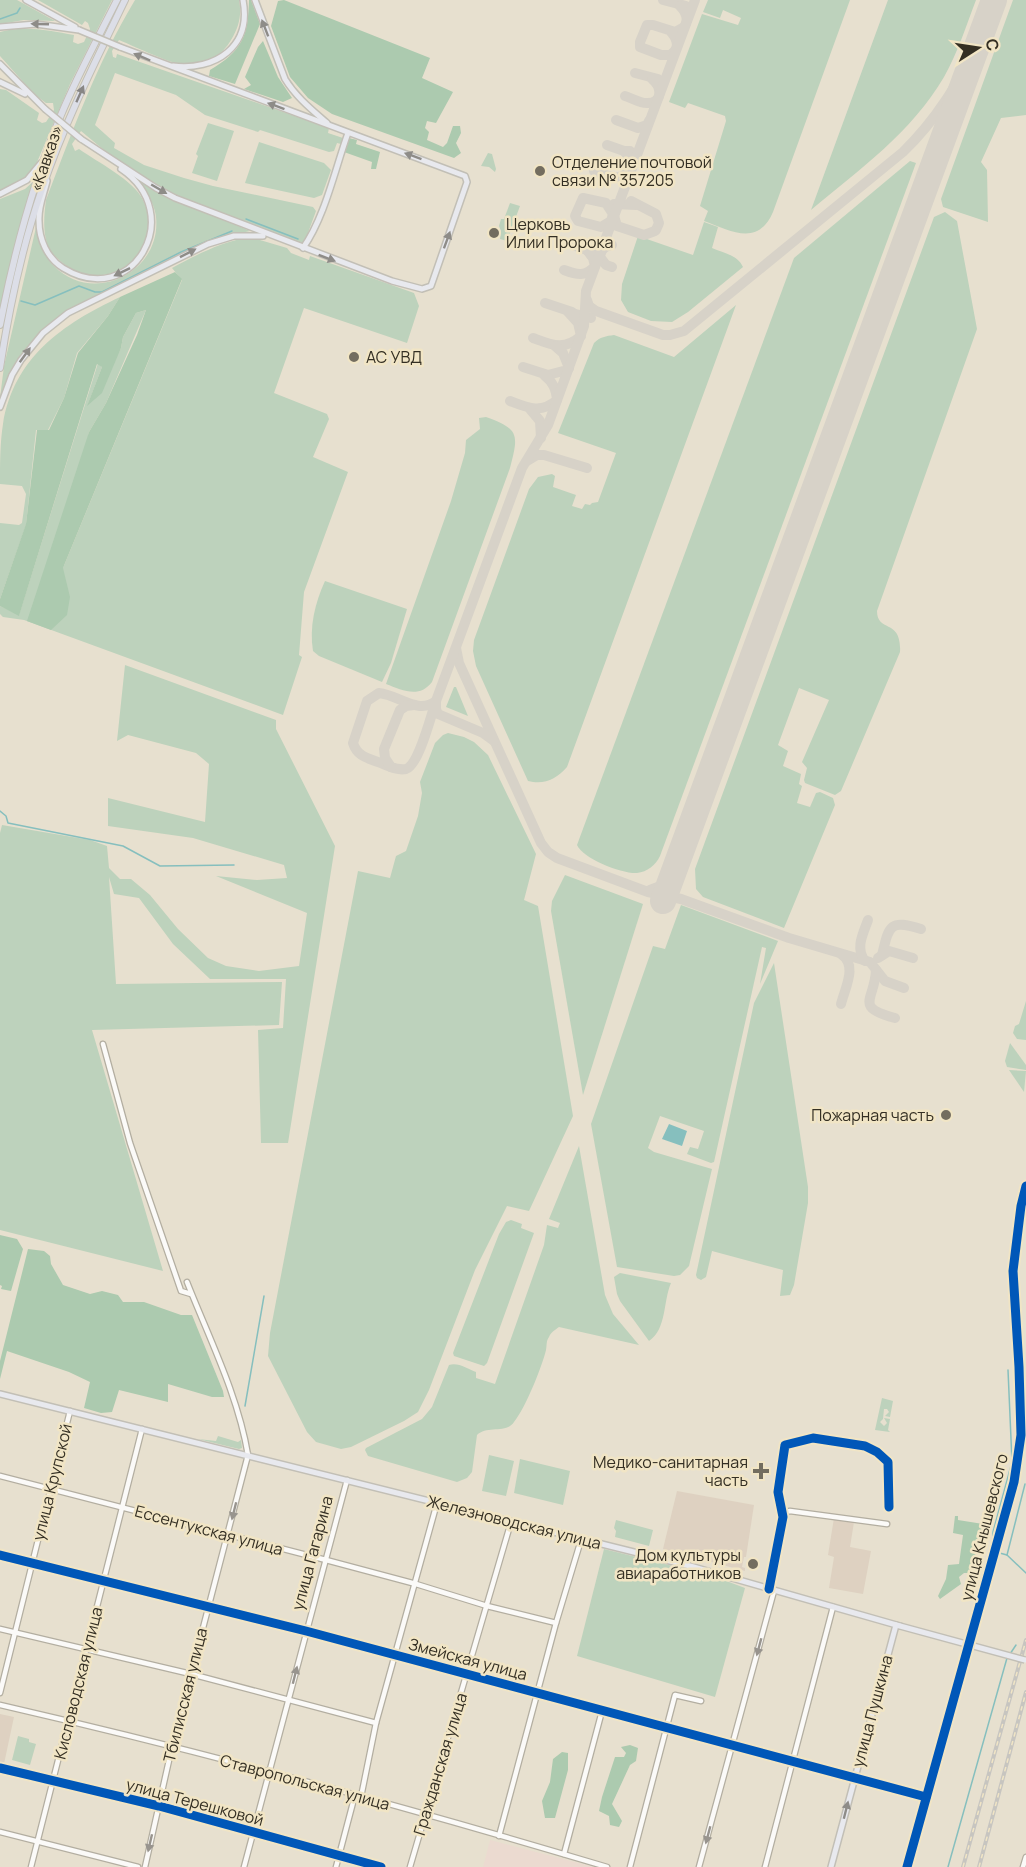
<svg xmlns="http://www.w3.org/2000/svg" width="1026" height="1867" font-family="Manrope,sans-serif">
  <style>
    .commercial { fill: #ebdad0 }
    .education { fill: #ded1c1 }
    .green { fill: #bdd2bc }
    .forest { fill: #accaaf }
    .water { fill: #86bfbe }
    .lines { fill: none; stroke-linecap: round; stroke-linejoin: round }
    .stream { stroke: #86bfbe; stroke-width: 1.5 }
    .taxiway { stroke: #d7d2c8; stroke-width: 10 }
    .runway { stroke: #d7d2c8; stroke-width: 26 }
    .minor-casing { stroke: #b3aea1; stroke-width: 7 }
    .major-casing { stroke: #c2bfb6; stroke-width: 8 }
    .highway-casing { stroke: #c2bfb6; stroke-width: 8 }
    .minor { stroke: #fbfaf8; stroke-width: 4.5 }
    .major { stroke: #e8e9ee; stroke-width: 5 }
    .highway { stroke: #dcdee7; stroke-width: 6 }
    .rail-casing { stroke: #c7c5c0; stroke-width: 4 }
    .rail { stroke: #f1e5c5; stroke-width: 1.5; stroke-dasharray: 4.5; stroke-linecap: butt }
    .major-bridge-casing { stroke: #c2bfb6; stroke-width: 8; stroke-linecap: butt }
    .major-bridge { stroke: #e8e9ee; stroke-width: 5 }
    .cycleway-casing { stroke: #f1e5c5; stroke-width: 13 }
    .cycleway { stroke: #0057b8; stroke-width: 9 }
    .oneway { fill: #8e8c88 }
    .oneway2 { fill: #888685 }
    .oneway3 { fill: #98948e }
    .poi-dot { fill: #736d5f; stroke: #f1e5c5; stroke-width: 2 }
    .labels { text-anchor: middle; stroke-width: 5; stroke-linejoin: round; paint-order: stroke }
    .street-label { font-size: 16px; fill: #342f23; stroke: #f1e5c5 }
    .poi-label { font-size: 16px; fill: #342f23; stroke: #f1e5c5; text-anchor: start }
  </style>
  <rect width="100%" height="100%" fill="#e7e0cf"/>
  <path class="commercial" d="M490,1840L594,1867H483Z"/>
  <g class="education">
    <path d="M677,1491L754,1505L746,1557H744L742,1567L745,1568V1571L663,1549Z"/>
    <path d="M834,1518L854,1522L850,1547L871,1551L863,1594L829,1588L834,1557L828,1555Z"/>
    <path d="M0,1714L14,1717L4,1764L0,1763Z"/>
  </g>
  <g class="green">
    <path d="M0,0H17L55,21L24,20L0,24Z"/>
    <path d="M38,0H112L70,84L35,167L26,178L0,193V89L6,90L39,113L37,120L42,123L46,122L54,110L53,103H46L34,94L0,56V32C25,25 50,31 74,35L73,42L78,44L84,42L90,29L88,23L85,21L82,25Z"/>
    <path d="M135,0H239C242,15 239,27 231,40C223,54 207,66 189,66C173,65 136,47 119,40L112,51L113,57L116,58L117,54L329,128L328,133L343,138L341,144L337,143L334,151L329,152L260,130L258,132L205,115L176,95L115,73L95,125L115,143L114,148L144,165L184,178L213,186L313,207L316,211L305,241L301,243C249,223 192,206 144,178C121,164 101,148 81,131L72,144L75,151L79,149C97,162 134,180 143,200C167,249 111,296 67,266C61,262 54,256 50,250C42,235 44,216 46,200C72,132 97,63 135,0Z"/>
    <path d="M708,0H850L773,212C758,247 731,231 704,221L708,211L700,206L726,121L725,116L688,103L685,108L669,102L702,14L738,25L741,18L723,10L720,18L703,12Z"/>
    <path d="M888,0H976C966,26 958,52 944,77C912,132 859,170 811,210Z"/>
    <path d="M1013,0H1026V115L1001,118L981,162L987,170L988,222L943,207L941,199Z"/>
    <path d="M208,123L234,131L217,181L192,173L198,156L196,154Z"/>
    <path d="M259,142L324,163L331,170L322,195L314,198L245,183Z"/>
    <path d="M488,153L492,154L496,169L495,172L489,167L481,166Z"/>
    <path d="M910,161L916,163L660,856C656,865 647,872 637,873C622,874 583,859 577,845L794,258Z"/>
    <path d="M35,180L0,311V199L25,189Z"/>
    <path d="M139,180L159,192L250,231L218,238L68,311C33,335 17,359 0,398L4,366L37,223C40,237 43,256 54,266C93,306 162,272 156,217C154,199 143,192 139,180Z"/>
    <path d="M510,203L520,206L507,241L500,239L501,231L499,226L501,219H504Z"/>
    <path d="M945,212L957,221L977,329L877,611C877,633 902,618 900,652L841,791L835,795L805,783L804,780L807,768L802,762L829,700L799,688L778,745L788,751L783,766L801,774L799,784L802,786L797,803L810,807L816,793L820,792L833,798L835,805L784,928L703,897L696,889L695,869L934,217Z"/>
    <path d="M704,222L718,227L712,248C723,253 738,255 743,267L688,312L672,322L651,321L628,312L621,300L622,284L638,236L693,255Z"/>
    <path d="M250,237L287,248L291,253L309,260L310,256L414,293L419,306L407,343L304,308L274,393L327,414L329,419L313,457L348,472L304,592L299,655L302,657L283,715L24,620L3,617L0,614V606L19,615L98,363L102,367L88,404L112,365L121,348L123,337L136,313L146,310L106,403L89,432L63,568L182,280L172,268C198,254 221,242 250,237Z"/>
    <path d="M120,297L108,316L77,353L64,398L48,430H36L26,525L0,599V523L19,525L22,523L26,494L22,486L0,484C0,464 0,443 3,424C14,357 63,324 120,297Z"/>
    <path d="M736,305L567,767C556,779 545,785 528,781L476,666L473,651L474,640L529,489L538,477L552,474L555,476L553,487L576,495L572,506L582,509L585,504L590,505L592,503L598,502L616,453L558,433L594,343C600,337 606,336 614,335L674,357Z"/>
    <path d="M486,417C519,429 519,434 510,468L432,682C419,699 402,690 386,684L451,501L465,453L466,440L480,429L479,418Z"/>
    <path d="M325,581L407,609L391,663L382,682L319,656L313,651C309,627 315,603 325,581Z"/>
    <path d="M125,665L276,720V729L335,846L288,1143H261L258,1030L283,1028L286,979H210L173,944L139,898L114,894L109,877L116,984L282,982L279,1025L92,1030L163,1271L0,1230V833L2,825L90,840L107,846L109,868L120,879H131L150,895L178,929L208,958L226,966L259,971L299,966L307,913L216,876L257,880L287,878L284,865L193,838L108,826V798L205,822L209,764L196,753L128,735L117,741Z"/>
    <path d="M454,687H456L468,716L446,707Z"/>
    <path d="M448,733L464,737L474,742L488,755L536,854L524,900L538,906L573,1116L529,1211L507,1206L475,1270L429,1390L418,1412L404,1421L351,1447L341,1449L316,1442L307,1432L268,1356L270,1333L358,871L390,878L396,856L406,851L418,816L422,793L420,782L435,743L443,735Z"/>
    <path d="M565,875L643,904L583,1095L551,911L552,901Z"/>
    <path d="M681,905L778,941L760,984L766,948L762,947L714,1162L711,1163L687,1154L690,1147L698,1149L704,1131L660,1116L648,1148L654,1152L712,1169L689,1266L680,1275L674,1276L617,1267L591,1124L653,946L665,949Z"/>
    <path d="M774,963L808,1187V1203L794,1285L790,1295L780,1296L783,1270L712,1251L706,1277L701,1280L697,1278L696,1275L754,1003Z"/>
    <path d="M1026,1001V1040L1017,1039L1013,1033L1015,1026L1019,1024Z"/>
    <path d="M1010,1043L1026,1065V1070L1007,1067L1005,1061Z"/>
    <path d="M1009,1070L1026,1071L1024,1092Z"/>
    <path d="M579,1146L605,1295L613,1314L639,1345L559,1327C555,1330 551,1332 549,1337C546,1341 547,1345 546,1350C542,1367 525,1409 514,1422C506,1434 487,1425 477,1435L472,1472L467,1478L457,1482L368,1456L365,1450L366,1448L422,1419L432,1407L449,1365C458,1362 468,1369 476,1372V1378L495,1384L544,1245L547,1225L558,1228L560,1223L549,1219Z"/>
    <path d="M511,1220L522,1224L521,1228L534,1233L487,1363L484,1366L454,1356L453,1353L499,1234L506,1222Z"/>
    <path d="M620,1273L671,1283C663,1301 667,1329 649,1341L620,1301L617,1294L614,1277Z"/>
    <path d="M882,1398L893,1401L890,1417L885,1416L889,1412L887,1409H884L883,1419L880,1422L884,1426L887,1423L884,1418L890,1419L888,1430L890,1432L875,1430Z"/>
    <path d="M218,1436L238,1442L241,1440L242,1448L239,1449L198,1439L216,1441Z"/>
    <path d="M489,1455L514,1461L506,1496L482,1491Z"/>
    <path d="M520,1459L570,1471L563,1505L514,1493Z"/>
    <path d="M616,1520L653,1530L649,1546L615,1537L616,1531L614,1528Z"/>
    <path d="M604,1549L713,1576L745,1588L715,1697L577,1656Z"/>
    <path d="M18,1736L29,1739V1742L36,1744L30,1765L12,1760Z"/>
  </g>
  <g class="forest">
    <path d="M249,0H251L260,24L235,84L209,76L210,70C242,51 248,37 249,0Z"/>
    <path d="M284,0L430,58L422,78L453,92L436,123L427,121L425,128L429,132L427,140L443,147L447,143L453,126H460L461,133L456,143L461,153L454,158L332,114L308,98L290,77L271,26L278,1Z"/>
    <path d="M263,41L278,77L292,98L283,102L244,89L251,85L245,77L258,47Z"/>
    <path d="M349,138L357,140L356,144L380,152L376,169H371L372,162L344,152Z"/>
    <path d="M175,272L182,279L63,568L70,597L67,615L51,630L27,621L89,432L106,403L137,335L146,310L136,313L123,337L121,348L102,393L87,406L102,367L97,364L19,616L0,606V599L26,524L37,430H49L64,398L78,353L108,316L120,297Z"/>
    <path d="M0,1235L17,1239L23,1249L11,1291L1,1289L2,1286L0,1285Z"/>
    <path d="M28,1249L44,1251L50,1256L51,1264L63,1285L90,1294L102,1291L118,1295L123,1302H144L181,1315H192L223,1391L224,1397H212L168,1384V1402L119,1390L112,1412L101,1413L84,1408L90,1382L69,1372L7,1351L0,1379V1361Z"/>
    <path d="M955,1516H958V1520L983,1524L972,1568L969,1573H964L959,1577L961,1584L940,1599L938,1596L946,1579L948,1565L959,1564L963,1535L953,1533Z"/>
    <path d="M630,1745L638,1748L636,1761L630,1765L612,1804L622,1821L619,1827L610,1825L609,1816L599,1811L602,1797L615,1757H624L626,1753L621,1747Z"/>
    <path d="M562,1752L568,1753V1770L555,1818H545L542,1801L550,1782L553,1759Z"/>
  </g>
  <path class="water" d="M669,1124L687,1131L682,1146L662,1139Z"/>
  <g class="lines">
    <g class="stream">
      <path d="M0,19L17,13L20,8"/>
      <path d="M246,219L298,239"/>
      <path d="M21,301L35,305L79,286L95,292H102L181,252L232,231"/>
      <path d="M0,811L6,816L8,823L123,846L160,866L234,865"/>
      <path d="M245,1406L264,1296"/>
      <path d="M992,1550L993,1532L1012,1462L1008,1370"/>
      <path d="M996,1552L1007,1555L1026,1573"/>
      <path d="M1007,1555L1025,1484"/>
      <path d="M1010,1654L1016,1645"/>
      <path d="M948,1867L1007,1658"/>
    </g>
    <g class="taxiway">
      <path d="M663,0L686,6"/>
      <path d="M671,32C678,40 680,49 670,55H661L640,47V42L647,25H653L675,32L684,27C689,20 686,12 680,6"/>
      <path d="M635,73L658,79"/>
      <path d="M625,96C632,98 641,104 648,103C664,102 661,86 652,79"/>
      <path d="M616,120L638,128L647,125L649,121"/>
      <path d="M607,145L624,151H630"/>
      <path d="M594,171C608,176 622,184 632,167L630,158L624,151"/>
      <path d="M583,198L606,203L613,214L611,221L601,227L578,221L575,216Z"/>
      <path d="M631,201L656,214L659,223L656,230"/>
      <path d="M614,204L636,205"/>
      <path d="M614,216L617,226L644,235L655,231"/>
      <path d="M573,245L587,250H594"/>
      <path d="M612,245C604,246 601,250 600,257L606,265L612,267"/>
      <path d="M564,270C577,275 586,277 595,266L593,258L587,250"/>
      <path d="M587,300L589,306L596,311L663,335H670L684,331L903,152C937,119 956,86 978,44"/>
      <path d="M545,303L572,312"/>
      <path d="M533,338C552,345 564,351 581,336L578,323L568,312L591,318"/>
      <path d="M523,367L548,375L567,370L569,368L563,353L555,346"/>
      <path d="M510,401C528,408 541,414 557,400C556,389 553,382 544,375"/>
      <path d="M530,409L540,421L541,438"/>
      <path d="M527,461L537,455H544L587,468"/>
      <path d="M456,648L459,663L541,843L548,852L557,858L648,892L681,899L789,938L870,962L885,981L904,988"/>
      <path d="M494,741L483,733L438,714L436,709V701C418,715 399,695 379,693L367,701L353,743C357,756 367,758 378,762C387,765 396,771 406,769C419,765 431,715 436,701L522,468L548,425L584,326L586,291L695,0"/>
      <path d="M391,767L385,758L384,749L400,710L406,706L414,705"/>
      <path d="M650,890L663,885L672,876"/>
      <path d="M882,955C889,926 889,919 921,929"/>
      <path d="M878,958L889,951L913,958"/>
      <path d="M865,961C855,948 863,934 868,920"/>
      <path d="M876,970C875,1000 853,1007 895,1018"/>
      <path d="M841,1004C845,988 858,965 841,954"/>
    </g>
    <path class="runway" d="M663,901L994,0"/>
    <defs>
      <g id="minor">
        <path d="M103,1044L130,1143L181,1291L191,1294"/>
        <path d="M0,1476L326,1560L416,1584L487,1606L556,1623"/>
        <path d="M782,1513L790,1511L887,1524"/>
        <path d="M0,1555L306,1631L926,1797"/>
        <path d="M769,1589L783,1517L778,1492L785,1445L813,1438L865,1446L877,1452L888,1462L889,1507"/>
        <path d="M0,1629L191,1674L376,1723"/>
        <path d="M0,1693L70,1411"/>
        <path d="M0,1705C204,1752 407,1807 607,1867"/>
        <path d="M0,1768L159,1806L381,1867"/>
        <path d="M361,1797L376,1723L437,1503"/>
        <path d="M0,1832L138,1867"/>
        <path d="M499,1836L556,1623L581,1540"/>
        <path d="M564,1854L602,1711"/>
        <path d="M31,1867L142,1429"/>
        <path d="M145,1867L172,1747L248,1455C238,1395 209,1338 187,1282"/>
        <path d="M244,1867L347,1480"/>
        <path d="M336,1867L355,1795"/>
        <path d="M410,1867L511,1522"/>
        <path d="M630,1867L675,1695L701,1701"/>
        <path d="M699,1867L774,1591"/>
        <path d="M765,1867L833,1607"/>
        <path d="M907,1867L1014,1482L1021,1435L1019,1367L1013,1271L1021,1206L1026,1186"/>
        <path d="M1023,1867L1026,1857"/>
      </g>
      <g id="major">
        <path d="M26,0L75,27"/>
        <path d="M255,0L285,79C296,97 311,109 327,123"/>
        <path d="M0,27L36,24L79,30"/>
        <path d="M0,64L45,109"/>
        <path d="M173,66C215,71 252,47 243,0"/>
        <path d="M0,82L25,94"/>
        <path d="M81,139L156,188L175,198L392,281L422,289L431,286L467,182L465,176L120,47"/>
        <path d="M47,181C44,194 38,207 39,221C39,239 47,258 63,268C133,311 188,214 121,169"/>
        <path d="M0,194L27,180L41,163"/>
        <path d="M303,248C325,217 335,169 348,133"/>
        <path d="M0,407L12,375L21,360L43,333L68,313L208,244L234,236H263"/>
        <path d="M0,1394L690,1566L900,1626"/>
        <path d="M831,1867L896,1625"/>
      </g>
      <g id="highway">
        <path d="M0,325C14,253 33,182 61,115C77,76 98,38 117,0"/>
        <path d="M0,368C9,308 22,247 42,189C64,124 95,62 125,0"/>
      </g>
    </defs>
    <use href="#minor" class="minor-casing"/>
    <use href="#major" class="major-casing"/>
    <use href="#highway" class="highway-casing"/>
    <use href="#minor" class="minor"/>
    <use href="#major" class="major"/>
    <use href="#highway" class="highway"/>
    <defs>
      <g id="rail">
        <path d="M963,1867L1026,1640"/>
        <path d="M979,1867L1026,1692"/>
      </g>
    </defs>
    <use href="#rail" class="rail-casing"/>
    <use href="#rail" class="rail"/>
    <defs>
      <g id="major-bridge">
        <path d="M79,30L120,47"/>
        <path d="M45,109L81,139"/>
        <path d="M900,1626L1025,1660"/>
      </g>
    </defs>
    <use href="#major-bridge" class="major-bridge-casing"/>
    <use href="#major-bridge" class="major-bridge"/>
    <defs>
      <g id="cycleway">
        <path d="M0,1555L306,1631L926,1797"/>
        <path d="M769,1589L783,1517L778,1492L785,1445L813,1438L865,1446L877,1452L888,1462L889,1507"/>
        <path d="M0,1768L159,1806L381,1867"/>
        <path d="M907,1867L1014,1482L1021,1435L1019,1367L1013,1271L1021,1206L1026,1186"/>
      </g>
    </defs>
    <use href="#cycleway" class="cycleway-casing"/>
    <use href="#cycleway" class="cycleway"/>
  </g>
  <defs><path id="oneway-solid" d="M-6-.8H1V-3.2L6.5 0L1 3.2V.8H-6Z" transform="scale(1.5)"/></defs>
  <g class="oneway">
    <use href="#oneway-solid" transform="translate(40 24) rotate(-178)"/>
    <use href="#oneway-solid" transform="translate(265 28) rotate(-111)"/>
    <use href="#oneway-solid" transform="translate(142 57) rotate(-157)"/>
    <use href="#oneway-solid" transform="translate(276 106) rotate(-160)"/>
    <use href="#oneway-solid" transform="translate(413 156) rotate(-160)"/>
    <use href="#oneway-solid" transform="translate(159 189) rotate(30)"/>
    <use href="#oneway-solid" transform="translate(447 240) rotate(-70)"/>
    <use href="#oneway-solid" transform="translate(188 253) rotate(-27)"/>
    <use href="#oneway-solid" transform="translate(327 258) rotate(21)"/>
    <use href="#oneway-solid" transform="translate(122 272) rotate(154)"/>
    <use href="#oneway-solid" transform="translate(25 355) rotate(-54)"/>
    <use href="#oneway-solid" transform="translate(846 1810) rotate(-76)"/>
  </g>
  <use class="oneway2" href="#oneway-solid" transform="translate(80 94) rotate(-66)"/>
  <g class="oneway3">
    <use href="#oneway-solid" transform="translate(234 1511) rotate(104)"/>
    <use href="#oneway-solid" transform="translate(759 1647) rotate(105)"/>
    <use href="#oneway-solid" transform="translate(295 1675) rotate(-76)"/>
    <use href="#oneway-solid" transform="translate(708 1835) rotate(105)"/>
    <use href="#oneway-solid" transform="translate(150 1843) rotate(103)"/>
  </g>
  <g class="poi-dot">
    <circle cx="540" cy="171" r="6"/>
    <circle cx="494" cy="233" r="6"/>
    <circle cx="354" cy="357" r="6"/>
    <circle cx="946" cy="1115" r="6"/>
    <path d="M758 1462h6v6h6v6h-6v6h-6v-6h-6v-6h6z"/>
    <circle cx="753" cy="1564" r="6"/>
  </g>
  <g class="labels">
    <g class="street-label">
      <text transform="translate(46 158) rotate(-71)" y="6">«Кавказ»</text>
      <text transform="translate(52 1482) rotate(-76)" y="6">улица Крупской</text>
      <text transform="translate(514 1522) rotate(14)" y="6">Железноводская улица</text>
      <text transform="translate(984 1527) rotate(-76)" y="6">улица Кнышевского</text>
      <text transform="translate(209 1530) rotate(15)" y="6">Ессентукская улица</text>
      <text transform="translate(312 1553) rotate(-75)" y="6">улица Гагарина</text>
      <text transform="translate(468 1659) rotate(15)" y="6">Змейская улица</text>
      <text transform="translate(78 1683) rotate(-76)" y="6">Кисловодская улица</text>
      <text transform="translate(185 1695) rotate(-76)" y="6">Тбилисская улица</text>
      <text transform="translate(872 1711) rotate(-75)" y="6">улица Пушкина</text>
      <text transform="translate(440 1764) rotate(-73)" y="6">Гражданская улица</text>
      <text transform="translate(305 1782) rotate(15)" y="6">Ставропольская улица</text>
      <text transform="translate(195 1802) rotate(15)" y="6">улица Терешковой</text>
    </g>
    <g class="poi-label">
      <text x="552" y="168">Отделение почтовой<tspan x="552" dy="18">связи № 357205</tspan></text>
      <text x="506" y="230">Церковь<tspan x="506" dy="18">Илии Пророка</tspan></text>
      <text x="366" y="363">АС УВД</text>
      <text x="934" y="1121" text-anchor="end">Пожарная часть</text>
      <text x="748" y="1468" text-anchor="end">Медико-санитарная<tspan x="748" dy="18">часть</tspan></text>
      <text x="741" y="1561" text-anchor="end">Дом культуры<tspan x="741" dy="18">авиаработников</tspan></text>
    </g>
  </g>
  <g transform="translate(978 48) rotate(78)" stroke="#f1e5c5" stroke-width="4.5" paint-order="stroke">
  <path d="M0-4.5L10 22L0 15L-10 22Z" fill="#342f23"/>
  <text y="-9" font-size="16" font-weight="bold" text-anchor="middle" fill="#342f23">С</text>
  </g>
</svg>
